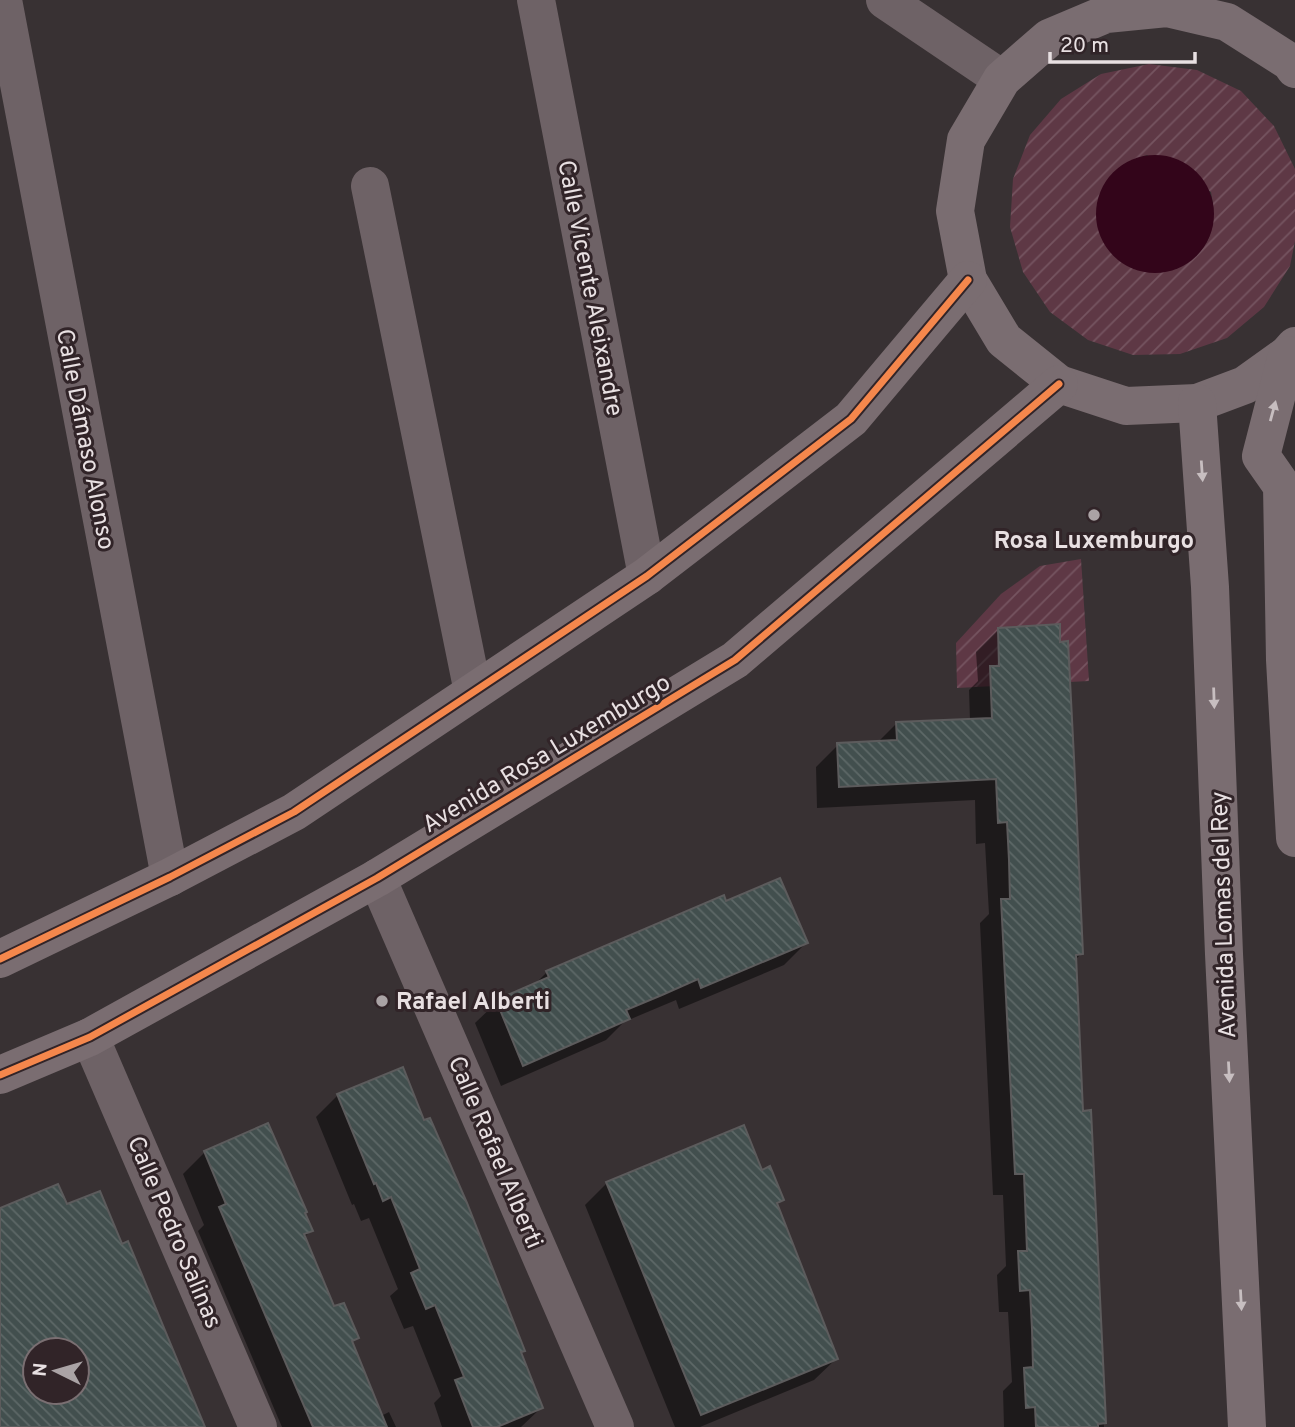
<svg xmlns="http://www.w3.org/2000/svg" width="1295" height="1427" font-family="Overpass,sans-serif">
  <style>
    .garden { fill: url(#garden-furrows); fill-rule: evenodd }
    .water { fill: #33051a }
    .shadow { fill: #0007 }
    .building { fill: url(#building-back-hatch); stroke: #5c5b5c; stroke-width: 2; fill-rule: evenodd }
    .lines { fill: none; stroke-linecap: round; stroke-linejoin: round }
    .street { stroke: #6e6266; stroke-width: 38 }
    .secondary { stroke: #7a6d71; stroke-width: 38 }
    .cycleway-casing { stroke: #312428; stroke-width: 11 }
    .cycleway { stroke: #f5874c; stroke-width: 7 }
    .oneway { fill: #c7bec0 }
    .poi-dot { fill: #aaa3a5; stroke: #312428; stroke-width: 2.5 }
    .labels { text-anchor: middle; stroke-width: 6; stroke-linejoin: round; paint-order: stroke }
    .street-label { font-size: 24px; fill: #e8e0e2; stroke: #312428 }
    .poi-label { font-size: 24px; font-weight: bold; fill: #e8e0e2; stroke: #312428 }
  </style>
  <defs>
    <pattern id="garden-furrows" width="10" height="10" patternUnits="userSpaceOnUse" patternTransform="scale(1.75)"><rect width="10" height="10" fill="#5e3845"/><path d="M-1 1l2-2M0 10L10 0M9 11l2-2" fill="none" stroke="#755460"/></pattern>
    <pattern id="building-back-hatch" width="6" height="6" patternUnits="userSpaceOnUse" patternTransform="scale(1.75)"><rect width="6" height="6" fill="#424f4e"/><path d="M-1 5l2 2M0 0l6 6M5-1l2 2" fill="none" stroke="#5d6867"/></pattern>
  </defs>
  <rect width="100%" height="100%" fill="#383133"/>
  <g class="garden">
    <path d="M1149,64L1197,70L1241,91L1274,126L1295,169V241L1290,266L1264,307L1227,338L1180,354L1133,355L1088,340L1050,312L1023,272L1010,227L1013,179L1030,135L1061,99L1101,74ZM1147,155L1211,192C1218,226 1210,257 1173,267C1147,274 1139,273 1116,257L1103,188C1115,170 1126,161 1147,155Z"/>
    <path d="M1081,559L1089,681L957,688L956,643L1001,594L1040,566Z"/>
  </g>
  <circle class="water" cx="1155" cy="214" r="59"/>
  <g class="shadow">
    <path d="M998,630L1081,954L1075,960L1082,1113L1089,1112L1104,1427H1004L1003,1391L1012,1382L1008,1312H999L997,1275L1006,1266L1003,1195H993L980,923L989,914L985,843L976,844L975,800L817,808L816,767L838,745L877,743L897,723L970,721L969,690L978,681L976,652Z"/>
    <path d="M726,903L806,943L784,965L679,1009L676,1000L638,1016L624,1022L606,1040L501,1086L475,1023L497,1002L534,985L547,972Z"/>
    <path d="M338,1095L520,1353L541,1408L521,1427H442L434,1403L441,1396L413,1326L404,1329L390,1296L398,1289L369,1218L361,1221L354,1204L352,1205L316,1117Z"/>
    <path d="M205,1152L304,1213L311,1230L304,1238L334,1309L357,1337L351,1343L381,1416L389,1412L396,1427H282L198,1231L204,1225L183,1174Z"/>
    <path d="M607,1183L782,1200L776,1206L836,1359L814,1380L700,1427H675L585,1205Z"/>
  </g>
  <g class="building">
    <path d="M1060,624V642L1068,641L1074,758L1083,954L1076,955L1083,1111L1091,1110L1106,1423L1098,1424V1427H1036L1035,1407L1026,1408L1024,1368L1033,1367L1032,1329L1030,1290L1020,1291L1018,1251H1027L1024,1174H1015L1001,899H1010L1009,860L1007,822L998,823L996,779L839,787L837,743L897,740L896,722L992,718L990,666H999L998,628Z"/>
    <path d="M780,878L808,943L701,988L698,979L662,995L626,1010L630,1019L523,1066L496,1000L549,977L546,971L724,895L726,901Z"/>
    <path d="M403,1067L424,1120L430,1118L467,1203L525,1351L521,1352L543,1408L497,1427H473L455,1380L464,1377L435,1305L426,1309L411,1273L420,1269L406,1234L391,1197L383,1201L376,1183L374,1184L337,1094Z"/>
    <path d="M268,1123L307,1212L305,1213L313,1231L304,1234L334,1306L344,1303L359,1338L352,1341L387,1427H313L219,1207L226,1204L204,1151Z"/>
    <path d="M744,1125L762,1170L770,1166L784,1200L777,1203L838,1359L701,1415L606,1182Z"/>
    <path d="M58,1184L67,1204L100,1191L122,1244L128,1241L205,1427H0V1208ZM35,1350H77V1392H35Z"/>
  </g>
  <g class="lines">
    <g class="street">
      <path d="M3,0L170,877"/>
      <path d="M536,0L647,576"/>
      <path d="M885,0L1002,79"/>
      <path d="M370,186L473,692"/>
      <path d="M377,878L615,1427"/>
      <path d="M90,1037L258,1427"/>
    </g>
    <g class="secondary">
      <path d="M1295,69L1290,62L1227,22L1167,8L1106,14L1049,38L1002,79L966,140L955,211L968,280L1004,340L1059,384L1126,406L1197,403L1245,385L1287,355L1295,346"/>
      <path d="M1287,355L1261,456L1282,486L1285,660L1295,838"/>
      <path d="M1197,403L1210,587L1224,954L1247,1427"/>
      <path d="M0,959L170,877L294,812L647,576L851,419L968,280"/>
      <path d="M0,1075L90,1037L377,878L735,660L1059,384"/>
    </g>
    <defs>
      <g id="cycleway">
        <path d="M0,959L170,877L294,812L647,576L851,419L968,280"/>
        <path d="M0,1075L90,1037L377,878L735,660L1059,384"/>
      </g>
    </defs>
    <use href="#cycleway" class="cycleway-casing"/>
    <use href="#cycleway" class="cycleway"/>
  </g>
  <defs><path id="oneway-solid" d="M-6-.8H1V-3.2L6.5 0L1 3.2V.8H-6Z" transform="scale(1.75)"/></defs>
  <g class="oneway">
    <use href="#oneway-solid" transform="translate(1273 411) rotate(-75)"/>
    <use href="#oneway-solid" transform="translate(1202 471) rotate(86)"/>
    <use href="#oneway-solid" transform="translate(1214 698) rotate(88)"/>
    <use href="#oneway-solid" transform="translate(1229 1072) rotate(87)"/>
    <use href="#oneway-solid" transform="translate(1241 1300) rotate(87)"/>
  </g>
  <g class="poi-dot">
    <circle cx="1094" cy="515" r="7"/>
    <circle cx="382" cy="1001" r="7"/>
  </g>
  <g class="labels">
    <g class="street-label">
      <text transform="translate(591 288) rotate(79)" y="8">Calle Vicente Aleixandre</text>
      <text transform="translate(86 439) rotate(79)" y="8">Calle Dámaso Alonso</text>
      <text transform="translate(546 753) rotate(-31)" y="8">Avenida Rosa Luxemburgo</text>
      <text transform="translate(1223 915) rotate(-92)" y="8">Avenida Lomas del Rey</text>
      <text transform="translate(496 1152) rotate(67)" y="8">Calle Rafael Alberti</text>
      <text transform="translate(175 1232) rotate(67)" y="8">Calle Pedro Salinas</text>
    </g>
    <g class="poi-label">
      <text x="1094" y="548">Rosa Luxemburgo</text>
      <text x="396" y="1009" text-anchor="start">Rafael Alberti</text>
    </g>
  </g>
  <g transform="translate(56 1371) rotate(275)"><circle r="33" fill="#312428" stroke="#7a6f72" stroke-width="2"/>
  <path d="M0-5L12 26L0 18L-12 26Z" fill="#aaa3a5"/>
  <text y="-10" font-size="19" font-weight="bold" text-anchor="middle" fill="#e8e0e2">N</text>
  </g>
  <path d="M1050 52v10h145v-10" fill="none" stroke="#e8e0e2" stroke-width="3.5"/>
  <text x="1060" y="52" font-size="21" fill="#e8e0e2" stroke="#312428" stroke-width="5" paint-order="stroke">20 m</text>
</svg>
